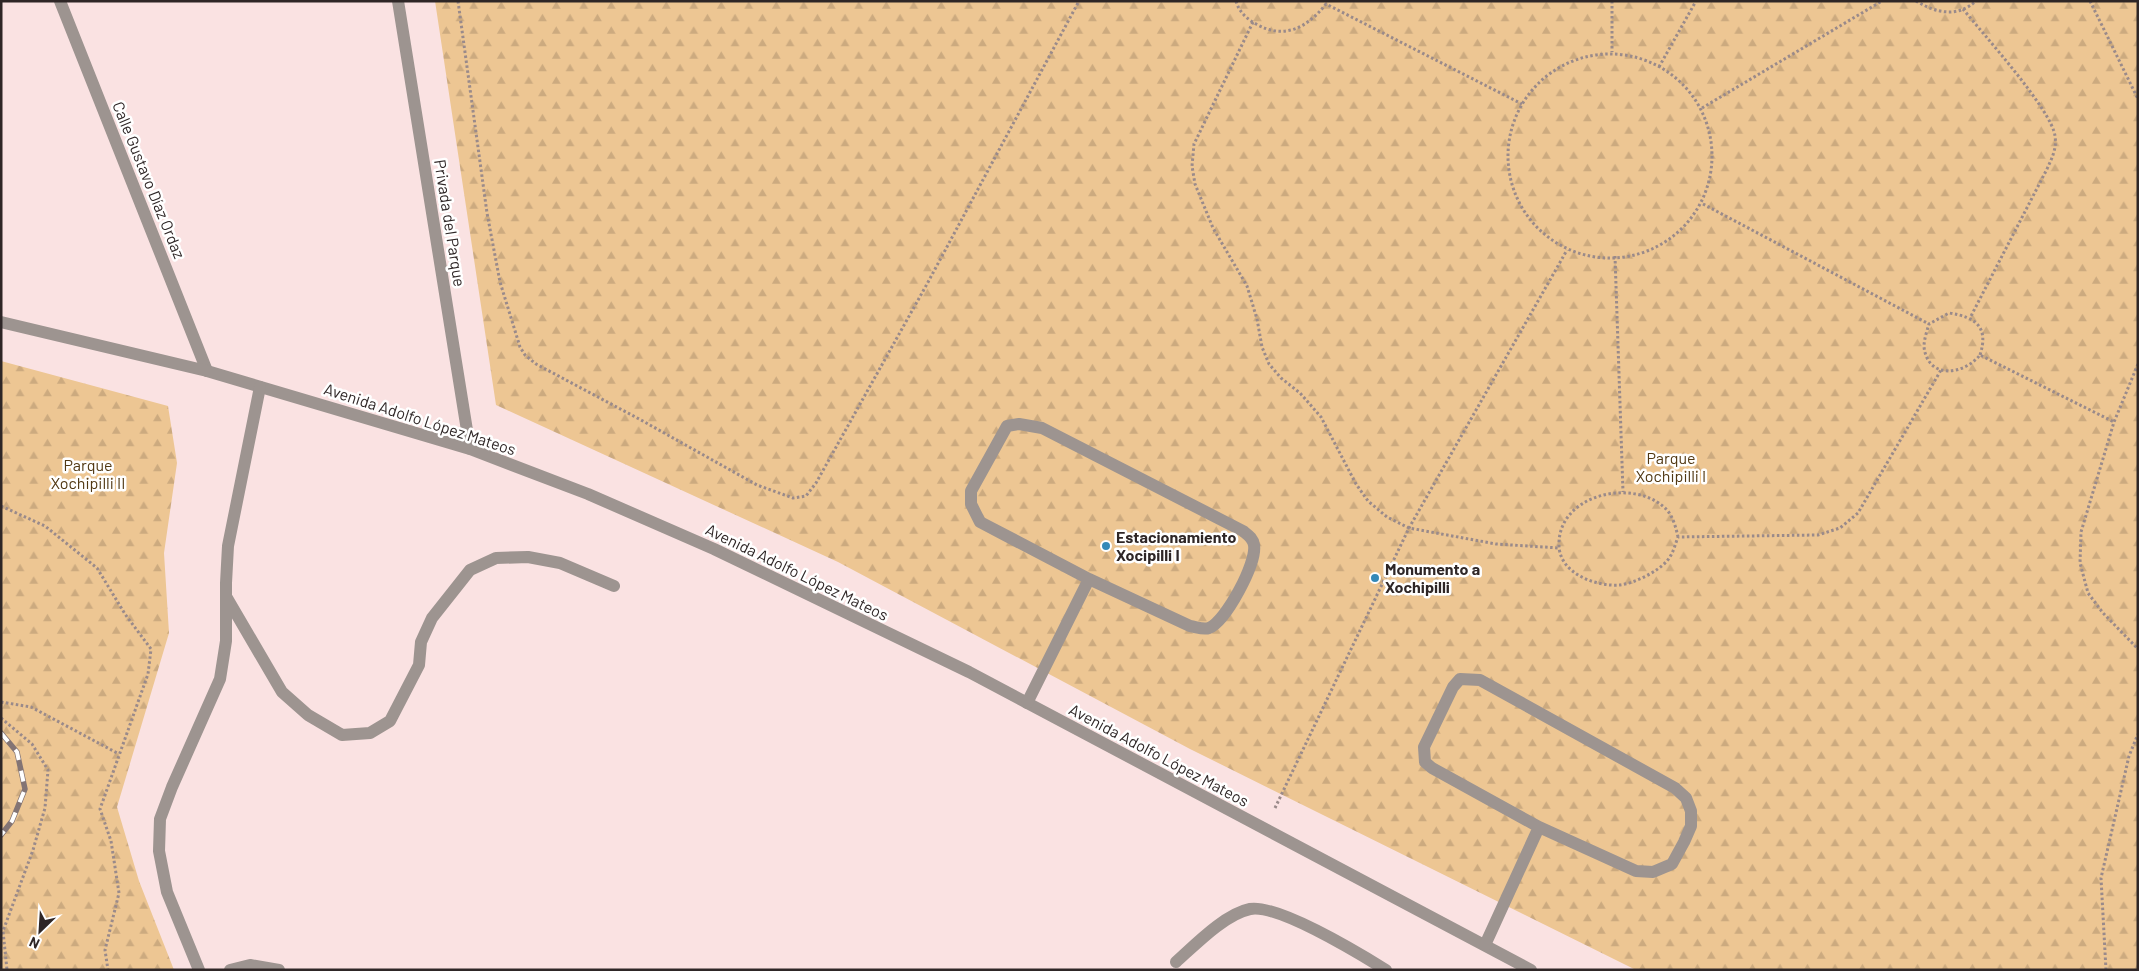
<svg xmlns="http://www.w3.org/2000/svg" width="2139" height="971" font-family="Barlow,sans-serif">
  <style>
    .forest { fill: url(#forest-firs) }
    .lines { fill: none; stroke-linecap: round; stroke-linejoin: round }
    .path { stroke: #9a8a8a; stroke-width: 3; stroke-dasharray: 2.5 2.5; stroke-linecap: butt }
    .minor { stroke: #9d9490; stroke-width: 12 }
    .rail-casing { stroke: #837474; stroke-width: 5.5 }
    .rail { stroke: #fff; stroke-width: 4; stroke-dasharray: 11; stroke-linecap: butt }
    .poi-dot { fill: #3489b8; stroke: #fff; stroke-width: 2 }
    .labels { text-anchor: middle; stroke-width: 5; stroke-linejoin: round; paint-order: stroke }
    .street-label { font-size: 16px; fill: #2e2626; stroke: #fff }
    .park-label { font-size: 16px; fill: #513813; stroke: #fff }
    .poi-label { font-size: 16px; font-weight: bold; fill: #2e2626; stroke: #fff; text-anchor: start }
  </style>
  <defs>
    <pattern id="forest-firs" width="22" height="20" patternUnits="userSpaceOnUse" patternTransform="scale(1.25)"><rect width="22" height="20" fill="#edc693"/><path d="M5 1l3.5 6h-7zM16 11l3.5 6h-7z" fill="#ccaa7f"/></pattern>
  </defs>
  <rect width="100%" height="100%" fill="#fae2e2"/>
  <g class="forest">
    <path d="M435,1H2138V970H1636L1190,749L838,562L496,405Z"/>
    <path d="M1,361L168,406L177,463L164,553L169,633L117,807L139,881L174,970H1Z"/>
  </g>
  <g class="lines">
    <g class="path">
      <path d="M458,1L487,213L500,282L520,347L525,355L536,364L641,420L757,485L793,498L806,496L816,483L927,284L1079,1"/>
      <path d="M1236,1C1239,12 1247,19 1256,24C1284,40 1307,28 1326,4L1522,104"/>
      <path d="M1612,1V52"/>
      <path d="M1916,1C1936,13 1957,18 1976,1"/>
      <path d="M2090,1L2138,99"/>
      <path d="M1963,9C1982,33 2052,110 2055,136C2057,148 2052,158 2047,169L1970,318"/>
      <path d="M1253,22L1194,144L1192,166L1195,184L1213,228L1247,286L1257,319L1262,347L1269,364L1281,378L1300,393L1321,417L1356,484L1368,501L1387,517L1409,528L1496,544L1559,548"/>
      <circle cx="1610" cy="156" r="102"/>
      <path d="M1659,67L1696,1"/>
      <path d="M1702,108L1882,1"/>
      <path d="M1703,204L1929,324"/>
      <path d="M1615,256L1623,492"/>
      <path d="M1980,355C1989,327 1976,317 1949,313L1929,324C1927,331 1924,339 1924,347C1928,380 1964,375 1980,355L2114,422"/>
      <path d="M2138,364L2114,422L2081,532L2080,563L2088,593L2103,613L2138,649"/>
      <path d="M1,506L45,526L97,568L125,614L151,649L148,674L100,809L111,841L119,893L105,950L108,970"/>
      <path d="M1678,537C1676,528 1673,516 1666,509C1634,477 1557,494 1559,546C1560,574 1597,587 1620,585C1635,583 1657,572 1667,561C1673,554 1675,545 1678,537L1818,535L1840,528L1858,513L1941,370"/>
      <path d="M1,702L31,707L119,754"/>
      <path d="M1,718L32,744L48,770L45,808L33,850L3,931L7,970"/>
      <path d="M1275,808L1409,528L1567,250"/>
      <path d="M2106,970L2101,878L2129,756L2138,734"/>
    </g>
    <g class="minor">
      <path d="M60,1L207,371"/>
      <path d="M398,1L470,449"/>
      <path d="M1,322L207,371L470,449L588,494L714,549L969,672L1531,970"/>
      <path d="M227,598L282,692L308,715L342,735L370,733L390,721L419,665L421,642L432,618L470,570L496,558L528,557L560,563L614,586"/>
      <path d="M1027,703L1089,579L980,522L971,504V491L1007,426L1019,424L1042,428L1243,531C1248,535 1253,538 1254,545C1257,563 1226,621 1209,628C1203,630 1197,627 1190,626L1089,579"/>
      <path d="M1485,945L1539,827L1432,768L1425,762L1424,747L1453,687L1460,679L1480,680L1675,788L1686,798L1691,811V826L1684,842L1672,864L1653,872L1636,871L1539,827"/>
      <path d="M1176,962C1195,945 1225,914 1250,909C1278,904 1360,954 1386,970"/>
      <path d="M199,970L167,892L159,851L160,819L172,787L220,679L226,641V583L228,546L260,387"/>
      <path d="M230,970L250,965L279,970"/>
    </g>
    <defs>
      <path id="rail" d="M1,733L17,752L25,789L12,821L1,835"/>
    </defs>
    <use href="#rail" class="rail-casing"/>
    <use href="#rail" class="rail"/>
  </g>
  <g class="poi-dot">
    <circle cx="1106" cy="546" r="5"/>
    <circle cx="1375" cy="578" r="5"/>
  </g>
  <g class="labels">
    <g class="street-label">
      <text transform="translate(149 180) rotate(68)" y="6">Calle Gustavo Díaz Ordaz</text>
      <text transform="translate(450 223) rotate(81)" y="6">Privada del Parque</text>
      <text transform="translate(420 419) rotate(18)" y="6">Avenida Adolfo López Mateos</text>
      <text transform="translate(797 572) rotate(26)" y="6">Avenida Adolfo López Mateos</text>
      <text transform="translate(1159 755) rotate(28)" y="6">Avenida Adolfo López Mateos</text>
    </g>
    <g class="park-label">
      <text x="1671" y="464">Parque<tspan x="1671" dy="18">Xochipilli I</tspan></text>
      <text x="88" y="471">Parque<tspan x="88" dy="18">Xochipilli II</tspan></text>
    </g>
    <g class="poi-label">
      <text x="1116" y="543">Estacionamiento<tspan x="1116" dy="18">Xocipilli I</tspan></text>
      <text x="1385" y="575">Monumento a<tspan x="1385" dy="18">Xochipilli</tspan></text>
    </g>
  </g>
  <rect width="2139" height="971" fill="none" stroke="#2e2626" stroke-width="5"/>
  <g transform="translate(40 931) rotate(205)" stroke="#ffffff" stroke-width="4" paint-order="stroke">
  <path d="M0-4L9 19L0 12L-9 19Z" fill="#2e2626"/>
  <text y="-8" font-size="14" font-weight="bold" text-anchor="middle" fill="#2e2626">N</text>
  </g>
</svg>
